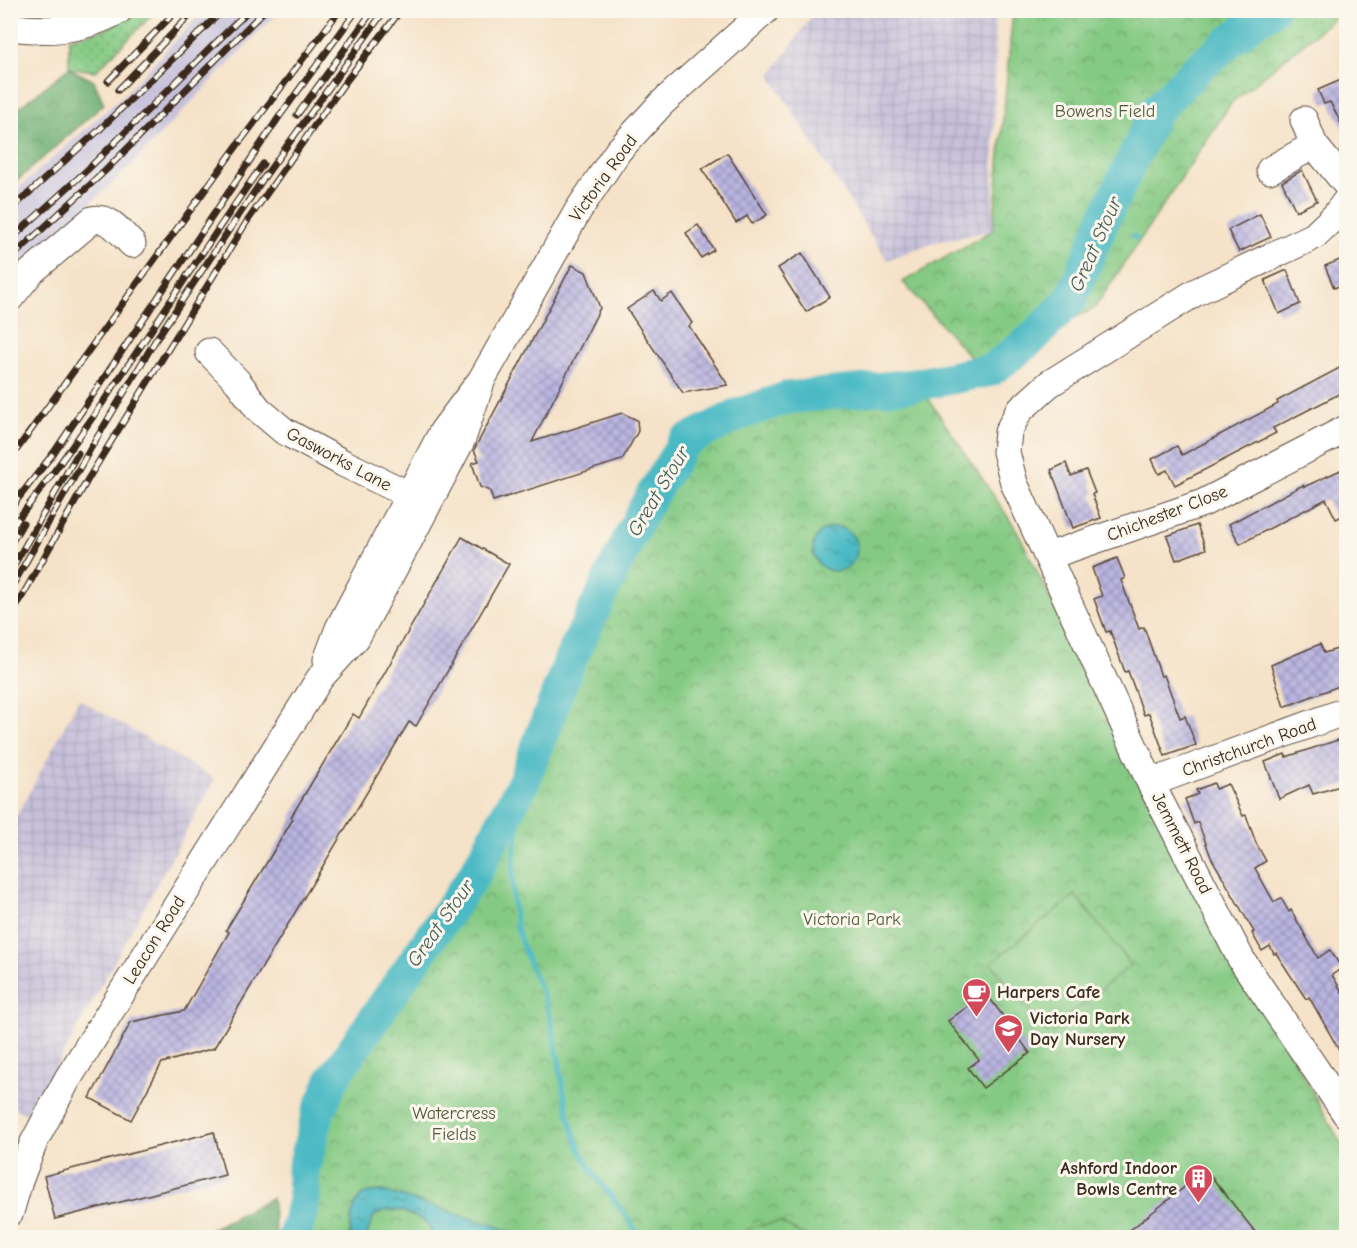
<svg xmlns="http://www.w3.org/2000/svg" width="1357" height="1248" font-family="'Comic Neue',sans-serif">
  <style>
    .industrial { fill: url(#industrial-grid) }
    .railway { fill: #c6c0da }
    .grass { fill: url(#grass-dots); stroke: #607a51; stroke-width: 1.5 }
    .forest { fill: url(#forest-crowns); stroke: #546c48; stroke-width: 1.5 }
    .park { fill: url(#park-crowns); stroke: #607a51; stroke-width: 1.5 }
    .garden { fill: #85ca84; stroke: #607a51; stroke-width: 1.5 }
    .water { fill: url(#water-ripples); stroke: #437271; stroke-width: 1.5 }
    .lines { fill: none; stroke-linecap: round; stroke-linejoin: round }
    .stream { stroke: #4bbac4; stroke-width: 5 }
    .river { stroke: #4bbac4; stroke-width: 33 }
    .building { fill: url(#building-cross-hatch) }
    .minor-casing { stroke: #574638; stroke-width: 29 }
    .minor { stroke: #fff; stroke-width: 27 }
    .rail-casing { stroke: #3b2a1e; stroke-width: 7 }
    .rail { stroke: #fbf7ec; stroke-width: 4.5; stroke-dasharray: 14; stroke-linecap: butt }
    .labels { text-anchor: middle; stroke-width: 6; stroke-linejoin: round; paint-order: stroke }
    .park-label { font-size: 18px; fill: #515a3d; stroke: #fbf7ec }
    .street-label { font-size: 18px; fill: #3b2a1e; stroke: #fbf7ec }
    .poi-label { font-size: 18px; font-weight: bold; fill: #3b2a1e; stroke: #fbf7ec; text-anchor: start }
    .water-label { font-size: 20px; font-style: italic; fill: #415c58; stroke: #fbf7ec }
  </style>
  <defs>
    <pattern id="industrial-grid" width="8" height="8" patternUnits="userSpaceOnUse" patternTransform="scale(1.5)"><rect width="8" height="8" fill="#c6c0da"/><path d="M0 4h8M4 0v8" fill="none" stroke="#aba5bb"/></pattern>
    <pattern id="grass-dots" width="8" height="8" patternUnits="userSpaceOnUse" patternTransform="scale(1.5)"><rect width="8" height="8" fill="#85ca84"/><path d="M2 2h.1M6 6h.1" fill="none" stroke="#6ea46b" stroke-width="1.8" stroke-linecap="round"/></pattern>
    <pattern id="forest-crowns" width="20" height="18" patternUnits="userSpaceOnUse" patternTransform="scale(1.5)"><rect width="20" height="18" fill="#6cae72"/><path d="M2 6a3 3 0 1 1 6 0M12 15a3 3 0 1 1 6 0" fill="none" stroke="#5a8e5d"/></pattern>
    <pattern id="park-crowns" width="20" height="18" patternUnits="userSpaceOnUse" patternTransform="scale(1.5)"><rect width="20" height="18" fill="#85ca84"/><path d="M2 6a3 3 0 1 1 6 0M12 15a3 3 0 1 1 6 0" fill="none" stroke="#6ea46b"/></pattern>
    <pattern id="water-ripples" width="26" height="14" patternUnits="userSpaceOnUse" patternTransform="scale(1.5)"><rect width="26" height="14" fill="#4bbac4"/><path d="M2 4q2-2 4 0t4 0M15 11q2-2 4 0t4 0" fill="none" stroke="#40979f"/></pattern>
    <pattern id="building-cross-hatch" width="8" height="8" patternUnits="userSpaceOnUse" patternTransform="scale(1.5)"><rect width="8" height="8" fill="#bab5e1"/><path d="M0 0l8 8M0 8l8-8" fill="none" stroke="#9893b6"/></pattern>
  </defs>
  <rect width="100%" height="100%" fill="#fbf7ec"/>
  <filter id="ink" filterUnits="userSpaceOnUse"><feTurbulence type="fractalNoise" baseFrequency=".0167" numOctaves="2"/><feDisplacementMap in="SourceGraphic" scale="12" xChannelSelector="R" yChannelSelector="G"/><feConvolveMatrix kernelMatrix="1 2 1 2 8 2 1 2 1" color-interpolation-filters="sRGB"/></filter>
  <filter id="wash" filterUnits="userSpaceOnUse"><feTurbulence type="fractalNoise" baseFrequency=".008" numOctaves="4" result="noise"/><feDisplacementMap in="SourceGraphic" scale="24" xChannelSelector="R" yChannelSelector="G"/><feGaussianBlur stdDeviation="1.35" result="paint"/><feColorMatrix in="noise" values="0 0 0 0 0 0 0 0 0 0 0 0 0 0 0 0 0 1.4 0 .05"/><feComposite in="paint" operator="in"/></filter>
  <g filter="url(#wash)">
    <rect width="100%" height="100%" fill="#f5e2c8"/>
    <g class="industrial">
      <path d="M815,11H996L993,230L931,243L887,260L770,76Z"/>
      <path d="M79,699L215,779L29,1116L11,1106V827Z"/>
    </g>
    <path class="railway" d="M203,11H279L127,169L11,278V195L123,96Z"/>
    <path class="grass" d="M136,11H156L96,71L69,68V38L107,29Z"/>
    <g class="forest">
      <path d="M69,68L94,81L104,104L11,186V114Z"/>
      <path d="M272,1198L276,1237H195Z"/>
    </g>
    <g class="park">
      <path d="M1013,11H1343L1232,102L1094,309L975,362L903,282L993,230Z"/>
      <path d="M923,391L1018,532L1136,777L1346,1152V1237L309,1238L315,1203L317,1156L323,1130L334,1104L348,1075L420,974L466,912L512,823L520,816L549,729L562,698L614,590L673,475L688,452L703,440L741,424L790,406Z"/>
    </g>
    <g class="garden">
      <path d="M1075,895L1131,965L1047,1033L991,963Z"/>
      <path d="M779,1222L807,1237H743L745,1231L753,1227Z"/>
    </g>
    <g class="water">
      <circle cx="835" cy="549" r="22"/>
      <path d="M383,1191L493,1225L522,1237H435L426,1222L402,1211L386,1210L373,1217L366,1237H350C350,1223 351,1198 367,1193C372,1191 378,1192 383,1191Z"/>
    </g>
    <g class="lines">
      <g class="stream">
        <path d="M1102,223L1110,227"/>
        <path d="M1133,236L1136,238"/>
        <path d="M524,781C519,830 506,878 517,927C522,951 534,973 543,995C548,1008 551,1022 554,1035C562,1073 565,1120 583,1155C598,1185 624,1208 640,1238"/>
      </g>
      <path class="river" d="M293,1238L298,1225L304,1199L303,1171L318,1113L333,1078L476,872L524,781L570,660L612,573L643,510L684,442L737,415L786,398L915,385L991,370L1032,339L1071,299L1102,223L1156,110L1200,66L1252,23L1272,10"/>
    </g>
    <g id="blocks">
      <g class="building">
        <path d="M1341,80L1347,93V135L1330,102L1324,104L1318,90Z"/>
        <path d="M727,153L767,215L752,224L747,216L736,223L702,169Z"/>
        <path d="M1302,170L1317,201L1296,211L1282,182Z"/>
        <path d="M1260,214L1271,237L1239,252L1228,230Z"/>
        <path d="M698,225L714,250L701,258L686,233Z"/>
        <path d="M802,253L830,297L806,312L778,268Z"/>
        <path d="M1347,257V283L1334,288L1325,266Z"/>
        <path d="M572,265L586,272L600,308L532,442L622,413L637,420L638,431L622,460L493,501L490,491L480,487L472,463L479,461L474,450Z"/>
        <path d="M1287,270L1300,304L1279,314L1265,280Z"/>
        <path d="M654,291L661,301L672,293L692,323L689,326L728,385L683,393L627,309Z"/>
        <path d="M1347,364V390L1273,428L1276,433L1175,485L1167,470L1159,474L1152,459L1177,446L1182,455L1278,404L1277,401Z"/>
        <path d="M1066,463L1071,476L1086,470L1095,493L1092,494L1101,518L1073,528L1051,470Z"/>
        <path d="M1347,467V514L1336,519L1326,499L1240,544L1229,524L1303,485L1304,487Z"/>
        <path d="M1197,525L1206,549L1176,560L1167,536Z"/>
        <path d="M462,537L509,564L416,726L409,722L214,1048L162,1063L131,1120L90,1098L131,1022L184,1011L229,932L226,930L293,819L291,817L353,714L359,718Z"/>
        <path d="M1117,558L1125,578L1121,580L1139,629L1144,627L1161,676L1164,675L1180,718L1185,716L1196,745L1165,756L1149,713L1144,715L1128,671L1125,672L1110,631L1106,632L1094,599L1102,596L1092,568Z"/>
        <path d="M1320,644L1324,653L1347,646V683L1284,707L1271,665Z"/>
        <path d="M1347,737V784L1313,794L1309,785L1279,799L1265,762L1285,754L1286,757Z"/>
        <path d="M1214,783L1216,789L1228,784L1243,816L1246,815L1256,843L1266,861L1255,868L1274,902L1281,898L1289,912L1291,910L1318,958L1330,950L1342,968L1332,975L1347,1000V1064L1309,997L1306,999L1276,953L1274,954L1270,946L1262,951L1252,933L1254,932L1211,857L1198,822L1194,824L1185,799L1198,794L1196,790Z"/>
        <path d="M986,993L1030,1053L983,1088L968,1068L979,1060L948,1021Z"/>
        <path d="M214,1132L225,1175L55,1219L44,1176Z"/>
        <path d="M1206,1170L1260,1238H1120Z"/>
      </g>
    </g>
  </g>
  <g filter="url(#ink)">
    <use href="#blocks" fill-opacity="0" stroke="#574638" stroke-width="1.5"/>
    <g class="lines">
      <defs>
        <g id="minor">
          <path d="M10,27C49,33 85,30 119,10"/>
          <path d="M1304,120L1314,145L1346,184"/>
          <path d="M1270,170L1314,145"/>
          <path d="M1346,201L1335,216L1314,236L1196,292L1049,384L1019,411L1008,432L1006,452L1014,483L1151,784L1241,959L1346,1114"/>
          <path d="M10,298L31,272L92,220C110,216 120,232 132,244"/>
          <path d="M209,352L238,382L258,409L284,431L343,463L424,502"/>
          <path d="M1048,556L1203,503L1346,429"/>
          <path d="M327,660L339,628L443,431L482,379L579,209L618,151L662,103L766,10"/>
          <path d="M1151,784L1164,778L1346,711"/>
          <path d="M10,1212L19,1181L34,1142L67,1080L320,678L356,638L408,542L462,439L482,379"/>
        </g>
      </defs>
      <use href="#minor" class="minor-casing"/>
      <use href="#minor" class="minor"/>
      <defs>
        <g id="rail">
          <path d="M108,81L177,10"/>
          <path d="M118,90L195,10"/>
          <path d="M297,115L373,10"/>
          <path d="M10,210L98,131L223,10"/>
          <path d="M10,240L87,170L249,10"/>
          <path d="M10,259L106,170L265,10"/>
          <path d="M10,459L239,143L340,10"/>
          <path d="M10,509L55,451L279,117L357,10"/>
          <path d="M10,529C103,413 177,285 263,164"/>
          <path d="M10,545L23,523"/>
          <path d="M10,572L78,453"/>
          <path d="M10,590L92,446L155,341L263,179L385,10"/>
          <path d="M10,618L88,479L246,223L343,85L401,10"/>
        </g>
      </defs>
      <use href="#rail" class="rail-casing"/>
      <use href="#rail" class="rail"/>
    </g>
  </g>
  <defs>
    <symbol id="cafe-pin" viewBox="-11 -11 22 30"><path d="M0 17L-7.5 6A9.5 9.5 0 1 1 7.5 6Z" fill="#d1495b" stroke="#fbf7ec"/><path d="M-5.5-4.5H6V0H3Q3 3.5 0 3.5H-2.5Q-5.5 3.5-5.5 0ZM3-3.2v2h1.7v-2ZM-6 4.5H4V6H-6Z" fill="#fff"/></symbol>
    <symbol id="school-pin" viewBox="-11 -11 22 30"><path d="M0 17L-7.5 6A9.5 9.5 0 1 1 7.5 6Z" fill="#d1495b" stroke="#fbf7ec"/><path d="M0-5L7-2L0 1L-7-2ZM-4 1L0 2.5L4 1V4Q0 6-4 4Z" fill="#fff"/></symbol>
    <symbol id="building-pin" viewBox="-11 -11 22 30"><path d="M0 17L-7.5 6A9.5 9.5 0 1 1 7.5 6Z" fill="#d1495b" stroke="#fbf7ec"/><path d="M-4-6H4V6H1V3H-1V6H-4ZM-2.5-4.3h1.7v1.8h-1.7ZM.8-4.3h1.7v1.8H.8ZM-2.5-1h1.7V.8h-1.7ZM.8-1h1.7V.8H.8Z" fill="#fff"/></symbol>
  </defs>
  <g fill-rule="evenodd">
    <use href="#cafe-pin" x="960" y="976" width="33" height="45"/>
    <use href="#school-pin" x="992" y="1012" width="33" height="45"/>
    <use href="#building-pin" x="1182" y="1162" width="33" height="45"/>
  </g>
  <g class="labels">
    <g class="park-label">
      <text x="1105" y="117">Bowens Field</text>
      <text x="852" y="925">Victoria Park</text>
      <text x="454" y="1119">Watercress<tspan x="454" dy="21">Fields</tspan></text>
    </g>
    <g class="street-label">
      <text transform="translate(603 178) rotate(-54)" y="6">Victoria Road</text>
      <text transform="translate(339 459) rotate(28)" y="6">Gasworks Lane</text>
      <text transform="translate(1167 513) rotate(-21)" y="6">Chichester Close</text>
      <text transform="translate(1249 747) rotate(-20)" y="6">Christchurch Road</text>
      <text transform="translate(1182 843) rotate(63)" y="6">Jemmett Road</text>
      <text transform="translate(154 940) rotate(-58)" y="6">Leacon Road</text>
    </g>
    <g class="poi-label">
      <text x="997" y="998">Harpers Cafe</text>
      <text x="1030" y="1024">Victoria Park<tspan x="1030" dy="21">Day Nursery</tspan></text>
      <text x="1177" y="1174" text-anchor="end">Ashford Indoor<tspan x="1177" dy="21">Bowls Centre</tspan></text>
    </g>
    <g class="water-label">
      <text transform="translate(1095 244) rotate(-66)" y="7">Great Stour</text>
      <text transform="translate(658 491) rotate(-59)" y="7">Great Stour</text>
      <text transform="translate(440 923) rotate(-55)" y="7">Great Stour</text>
    </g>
  </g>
  <rect width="1357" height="1248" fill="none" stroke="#fbf7ec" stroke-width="36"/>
</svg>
